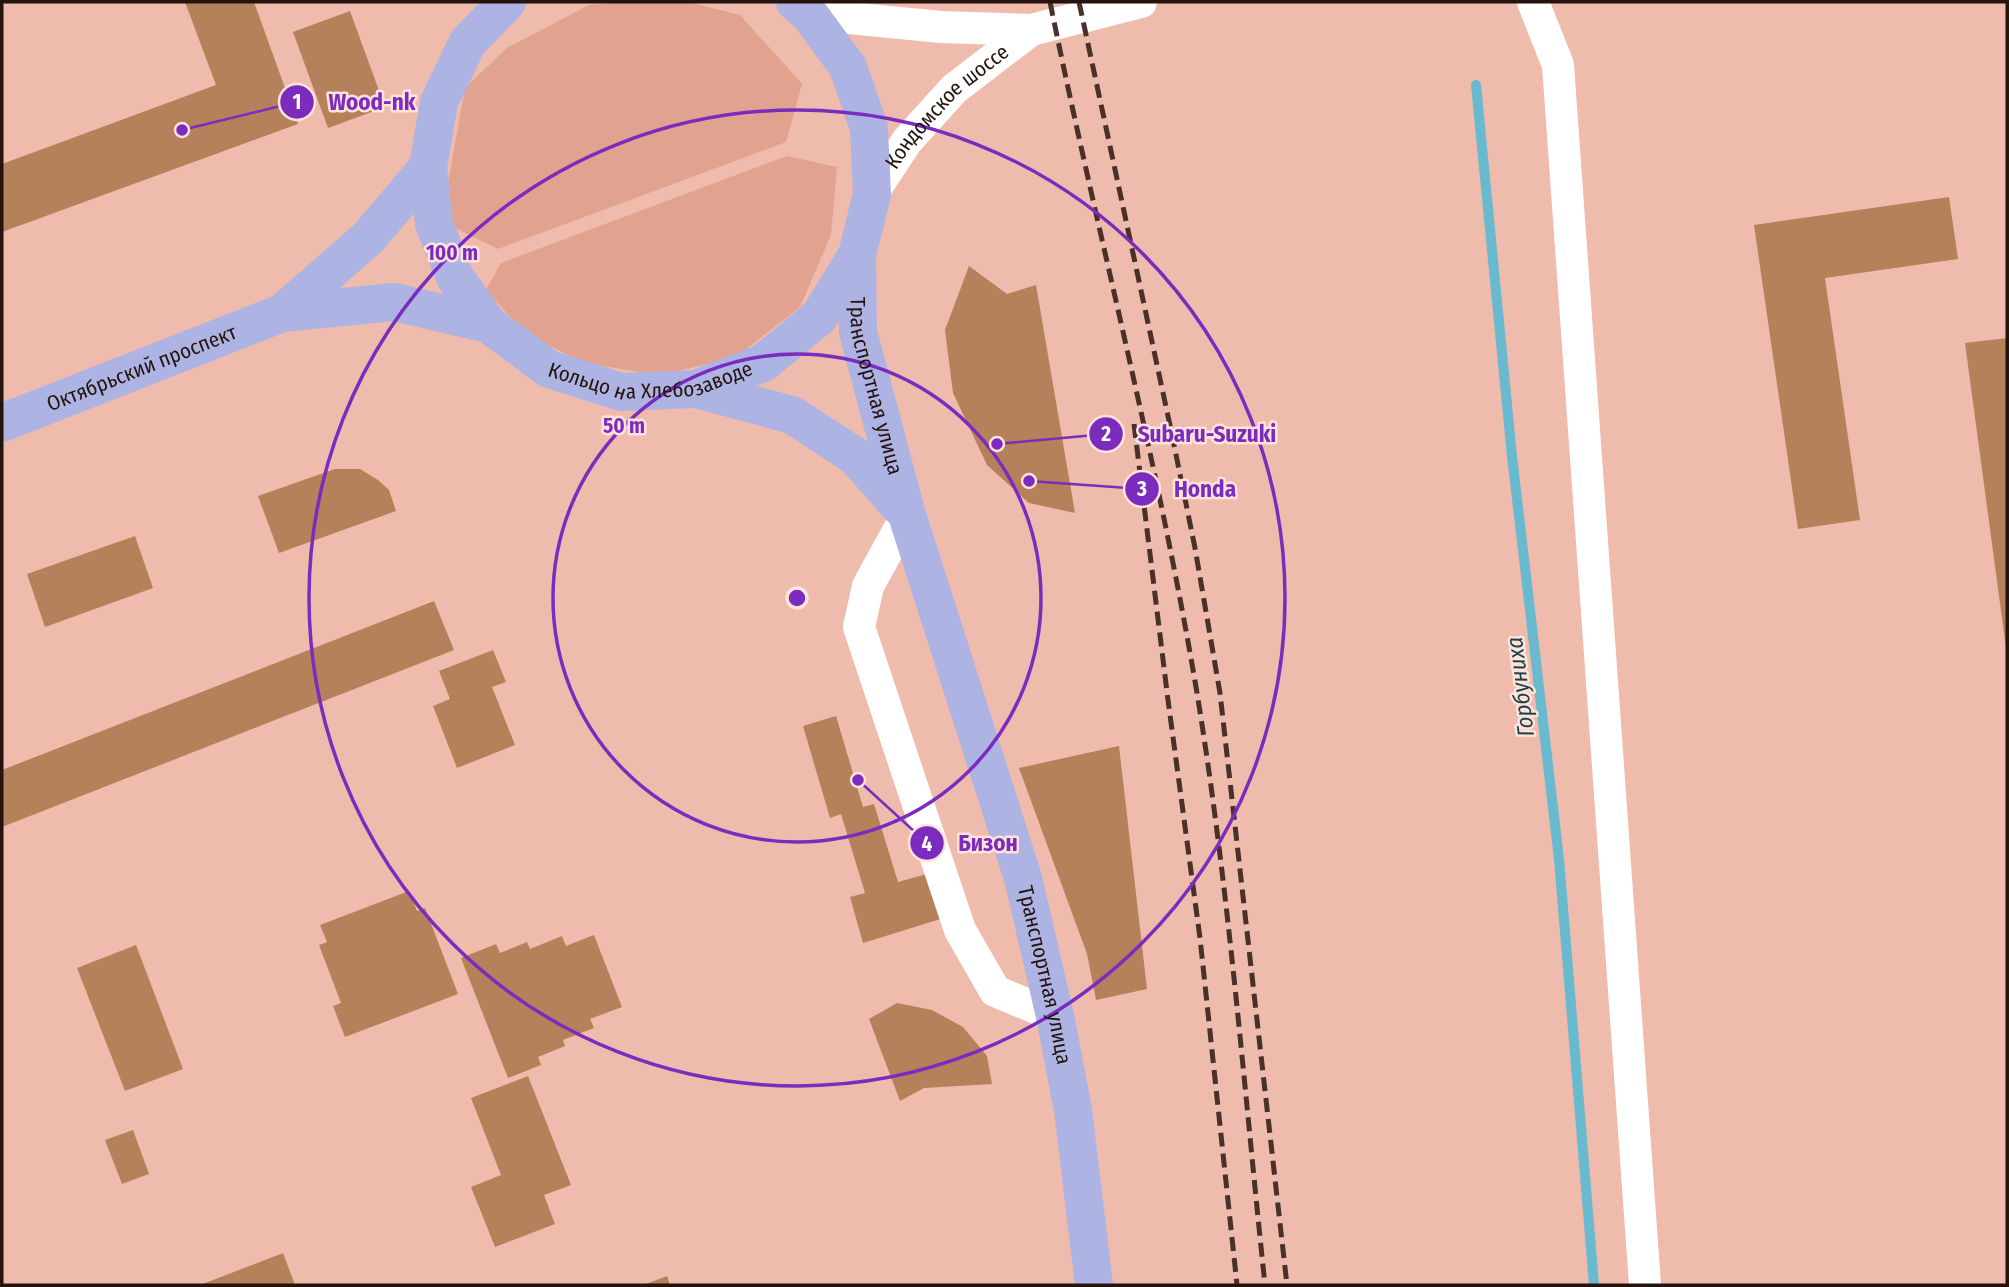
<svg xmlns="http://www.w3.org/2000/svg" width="2009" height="1287" font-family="'Fira Sans Condensed',sans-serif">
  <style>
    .green { fill: #e1a28f }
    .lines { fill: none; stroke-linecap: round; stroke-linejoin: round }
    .stream { stroke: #6abacf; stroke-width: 10 }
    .building { fill: #b5815a }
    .minor { stroke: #fff; stroke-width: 32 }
    .major { stroke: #adb3e3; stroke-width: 38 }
    .rail { stroke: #49312a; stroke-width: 5; stroke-dasharray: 14 7; stroke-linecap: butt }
    .ring { fill: none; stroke: #7b2cbf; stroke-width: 3.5 }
    .labels { text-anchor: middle; stroke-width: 5; stroke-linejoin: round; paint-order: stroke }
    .street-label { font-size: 21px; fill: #25130d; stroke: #fee3db }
    .water-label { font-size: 23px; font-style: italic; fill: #1a404a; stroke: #fee3db }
    .centre { fill: #7b2cbf; stroke: #fee3db; stroke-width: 3.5 }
    .ring-label { font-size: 21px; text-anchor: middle; font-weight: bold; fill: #7b2cbf; stroke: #fee3db; stroke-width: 5; stroke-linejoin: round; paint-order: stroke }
    .leader { fill: none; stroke: #7b2cbf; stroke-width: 2.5 }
    .callout-dot { fill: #7b2cbf; stroke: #fee3db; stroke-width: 2.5 }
    .mark-label { font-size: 21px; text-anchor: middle; font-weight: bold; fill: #fff }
    .callout-label { font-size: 23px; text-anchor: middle; font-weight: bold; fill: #7b2cbf; stroke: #fee3db; stroke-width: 5; stroke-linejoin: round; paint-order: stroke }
  </style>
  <rect width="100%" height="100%" fill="#efbbac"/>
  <g class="green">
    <path d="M617,2H688L740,15L802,84L786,142L498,249L453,227L447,189L465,88L507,48L589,5Z"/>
    <path d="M787,156L837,167L831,235L800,307L735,358L659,375L584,363L526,334L486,290L501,263Z"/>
  </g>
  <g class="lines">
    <path class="stream" d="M1476,85L1512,456L1559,859L1594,1285"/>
  </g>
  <g class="building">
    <path d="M185,2H254L298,124L2,232V164L216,85Z"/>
    <path d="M350,11L385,107L328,128L293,32Z"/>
    <path d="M1949,197L1958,259L1825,278L1860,520L1798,529L1754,225Z"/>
    <path d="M969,266L1007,294L1036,285L1075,513L1029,503L987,465L953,393L945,330Z"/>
    <path d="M2007,338V648H2006L1965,343Z"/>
    <path d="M335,469H360L378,480L389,490L396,511L279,553L258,496Z"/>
    <path d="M135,536L153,588L45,627L27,574Z"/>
    <path d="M434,601L454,650L2,827V770Z"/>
    <path d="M493,650L506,682L492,687L515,745L457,768L433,706L450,699L439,671Z"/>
    <path d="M836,716L863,807L874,804L898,882L934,872L947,917L863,943L850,897L865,893L841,814L830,818L803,726Z"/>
    <path d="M1119,746L1147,989L1096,1000L1087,954L1019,768Z"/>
    <path d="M409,891L417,911L425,908L458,994L345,1037L333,1006L341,1003L319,945L327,942L320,925Z"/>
    <path d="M594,935L622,1007L590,1019L594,1028L563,1040L565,1046L538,1057L541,1065L508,1078L461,958L496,944L500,953L527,942L530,949L562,936L566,946Z"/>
    <path d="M136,945L183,1069L125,1091L77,968Z"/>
    <path d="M897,1003L932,1010L963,1027L987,1056L992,1084L924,1088L900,1101L869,1019Z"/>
    <path d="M528,1076L571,1185L544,1195L555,1224L495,1247L471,1187L501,1175L471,1098Z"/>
    <path d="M133,1130L149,1174L122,1184L105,1140Z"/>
    <path d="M283,1253L295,1285H200Z"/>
    <path d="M667,1276L670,1285H643Z"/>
  </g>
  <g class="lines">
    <g class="minor">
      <path d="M1533,2L1558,65L1645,1285"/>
      <path d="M809,14L941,27L1031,30L1141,2"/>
      <path id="s1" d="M872,194L907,141L954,89L1031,30"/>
      <path d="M907,515L868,586L859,627L960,930L995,991L1055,1016"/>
    </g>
    <g class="major">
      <path id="s2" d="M507,2L468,42L439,102L428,167L434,224L455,277L488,324L549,369L621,392L696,389L763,363L819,317L857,255L872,194L869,128L848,67L809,14L795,2"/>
      <path id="s3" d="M857,255L858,332L907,515L1023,878L1055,1016L1073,1110L1094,1285"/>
      <path d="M282,313L368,238L428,167"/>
      <path d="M696,389L792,415L855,456L900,507"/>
      <path id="s4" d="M2,423L282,313L394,302L488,324"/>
    </g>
    <g class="rail">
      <path d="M1050,2C1097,233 1158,461 1197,693C1229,889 1244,1088 1265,1285"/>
      <path d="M1079,2L1171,430L1195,548L1220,693L1287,1285"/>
      <path d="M1134,424L1168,700L1200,938L1237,1285"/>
    </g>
  </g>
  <g class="ring">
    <circle cx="797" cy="598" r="244"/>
    <circle cx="797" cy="598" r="488"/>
  </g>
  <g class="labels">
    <g class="street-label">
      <text dy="7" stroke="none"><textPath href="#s1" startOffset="116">Кондомское шоссе</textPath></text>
      <text dy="7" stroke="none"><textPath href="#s2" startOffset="541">Кольцо на Хлебозаводе</textPath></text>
      <text dy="7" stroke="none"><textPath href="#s4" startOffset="150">Октябрьский проспект</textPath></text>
      <text dy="7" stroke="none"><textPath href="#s3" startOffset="133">Транспортная улица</textPath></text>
      <text dy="7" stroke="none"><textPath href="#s3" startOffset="747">Транспортная улица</textPath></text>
    </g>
    <g class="water-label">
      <text transform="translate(1520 687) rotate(-97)" y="8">Горбуниха</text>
    </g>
  </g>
  <circle cx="797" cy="598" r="10" class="centre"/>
  <g class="ring-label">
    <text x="452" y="260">100 m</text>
    <text x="624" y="433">50 m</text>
  </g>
  <path class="leader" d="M182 130L297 102M997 444L1106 434M1029 481L1142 489M858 780L927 843"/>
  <g class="callout-dot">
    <circle cx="182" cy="130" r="7"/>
    <circle cx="997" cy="444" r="7"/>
    <circle cx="1029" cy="481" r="7"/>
    <circle cx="858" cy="780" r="7"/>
    <circle cx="297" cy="102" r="18"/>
    <circle cx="1106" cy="434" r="18"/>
    <circle cx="1142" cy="489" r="18"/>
    <circle cx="927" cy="843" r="18"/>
  </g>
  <g class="mark-label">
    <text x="297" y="109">1</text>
    <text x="1106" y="441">2</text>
    <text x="1142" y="496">3</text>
    <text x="927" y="851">4</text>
  </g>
  <g class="callout-label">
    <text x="372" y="110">Wood-nk</text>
    <text x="1207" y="442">Subaru-Suzuki</text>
    <text x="1205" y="497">Honda</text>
    <text x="988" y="851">Бизон</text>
  </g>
  <rect width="2009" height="1287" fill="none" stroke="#25130d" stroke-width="7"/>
</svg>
